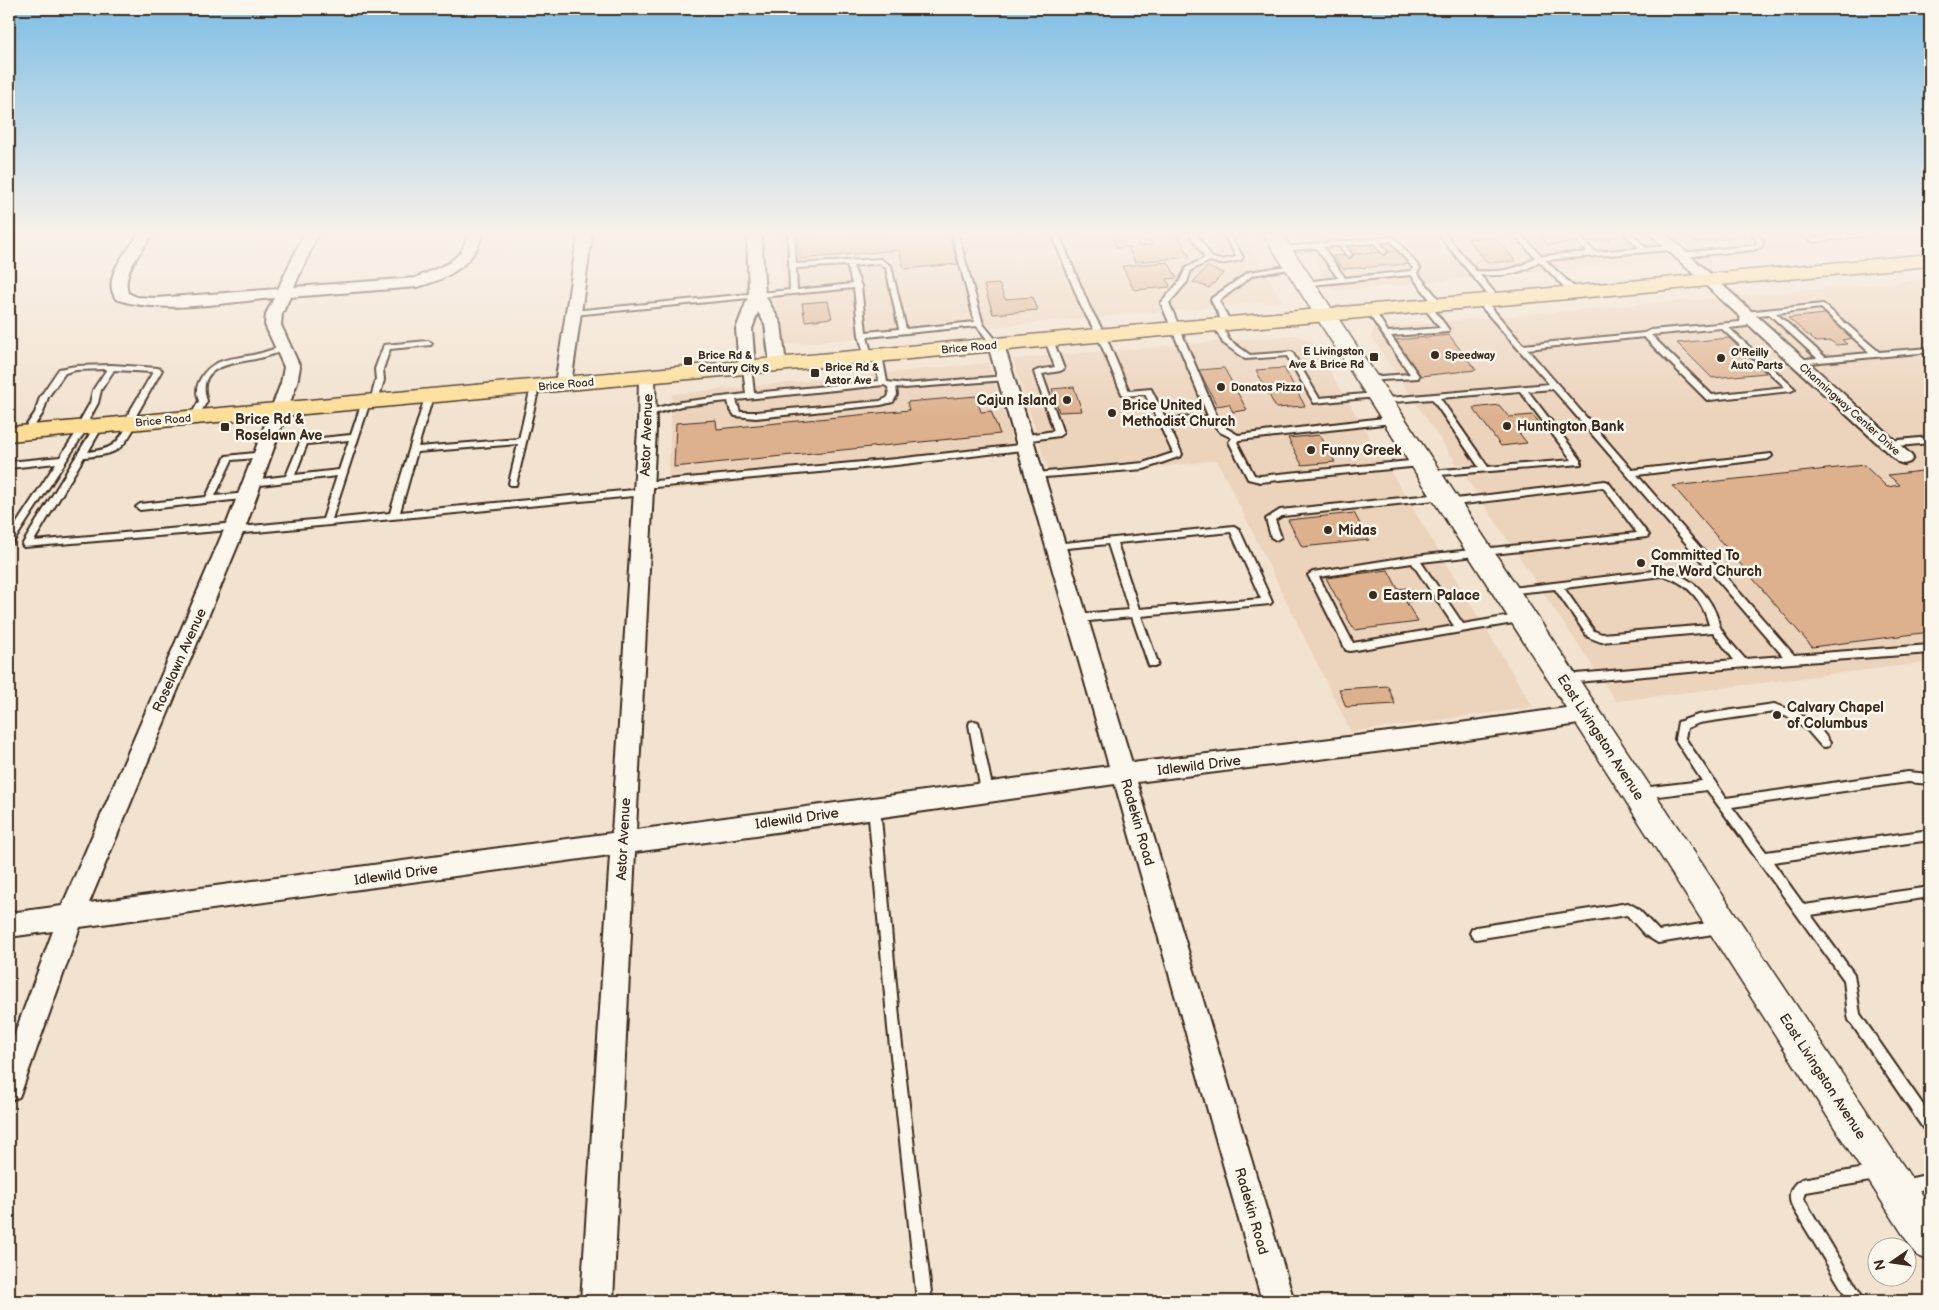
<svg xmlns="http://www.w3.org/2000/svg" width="1939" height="1310" font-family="'Balsamiq Sans',sans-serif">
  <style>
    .built { fill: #ecd3bc }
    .building { fill: #deb18e; stroke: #3b2a1e }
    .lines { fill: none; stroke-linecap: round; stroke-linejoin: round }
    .service-casing { stroke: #3b2a1e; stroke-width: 4 }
    .minor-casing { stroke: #3b2a1e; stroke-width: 4 }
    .secondary-casing { stroke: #3b2a1e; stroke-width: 3 }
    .primary-casing { stroke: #3b2a1e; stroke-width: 3 }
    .service { fill: #fbf7ec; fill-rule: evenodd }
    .minor { fill: #fbf7ec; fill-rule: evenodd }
    .secondary { fill: #fbf7ec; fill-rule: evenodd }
    .primary { fill: #fdde96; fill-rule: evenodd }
    .poi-dot { fill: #3b2a1e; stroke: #fbf7ec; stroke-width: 2 }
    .labels { text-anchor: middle; stroke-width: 5; stroke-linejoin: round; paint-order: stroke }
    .far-street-label { font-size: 11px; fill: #3b2a1e; stroke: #fbf7ec }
    .far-poi-label { font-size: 11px; font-weight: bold; fill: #3b2a1e; stroke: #fbf7ec; text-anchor: start }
    .poi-label { font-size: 14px; font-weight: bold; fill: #3b2a1e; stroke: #fbf7ec; text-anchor: start }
    .street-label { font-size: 14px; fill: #3b2a1e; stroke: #fbf7ec }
  </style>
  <rect width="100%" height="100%" fill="#f2e2d0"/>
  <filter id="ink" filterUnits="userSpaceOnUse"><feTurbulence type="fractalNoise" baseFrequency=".02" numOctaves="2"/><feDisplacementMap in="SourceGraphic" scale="10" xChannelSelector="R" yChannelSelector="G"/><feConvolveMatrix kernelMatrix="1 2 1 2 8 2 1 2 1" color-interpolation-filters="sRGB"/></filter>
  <g filter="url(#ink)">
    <g class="built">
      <path d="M780,234H1243L1282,301L781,345L776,304L784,286Z"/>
      <path d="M1296,234H1643L1671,260L1334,291Z"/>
      <path d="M1671,234H1930V240L1701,260Z"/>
      <path d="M1930,279V662L1616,701L1371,336L1374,328Z"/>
      <path d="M1295,335L1312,342L1533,707L1351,732L1217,460L1051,480L1013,359Z"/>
      <path d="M988,363L1017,453L668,490L672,394Z"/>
    </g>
    <g class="building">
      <path d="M830,234H948L958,264L904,269L899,250L800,259L797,237Z"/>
      <path d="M1110,234H1133L1139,246L1153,245L1151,241L1144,242L1140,234H1177L1190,257L1135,262L1128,247L1117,248Z"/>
      <path d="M1539,234H1563L1573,243L1548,245Z"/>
      <path d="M1582,234H1605L1611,240L1590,242Z"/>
      <path d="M1687,234H1731L1735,238L1695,242Z"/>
      <path d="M1494,237L1516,261L1488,263L1467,239Z"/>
      <path d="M1369,244L1383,262L1364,264L1350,246Z"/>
      <path d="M1399,251L1409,264L1343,269L1333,256Z"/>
      <path d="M1168,262L1177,278L1167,279L1170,287L1134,290L1122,266Z"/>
      <path d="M1207,267L1224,273L1209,288L1193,282Z"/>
      <path d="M999,284L1005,299L1033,297L1038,310L993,314L984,285Z"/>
      <path d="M828,301L832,318L805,321L802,303Z"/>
      <path d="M1825,314L1853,338L1842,340L1847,344L1836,345L1831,341L1816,342L1788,318Z"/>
      <path d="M1449,335L1476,370L1420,376L1395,340Z"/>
      <path d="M1729,338L1766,373L1712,378L1677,343Z"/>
      <path d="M1224,368L1247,410L1233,412L1229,404L1217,406L1199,370Z"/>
      <path d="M1284,368L1305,406L1276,408L1256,370Z"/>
      <path d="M1074,387L1082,411L1059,412L1052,389Z"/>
      <path d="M976,396L981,412L991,411L1000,434L674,467L676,423L716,420L717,429L909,410L907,402Z"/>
      <path d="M1499,405L1509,417L1533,415L1541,425L1515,428L1527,443L1501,446L1473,408Z"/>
      <path d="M1320,435L1335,462L1302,465L1288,438Z"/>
      <path d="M1864,465L1887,487L1900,485L1888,475L1930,470V632L1812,647L1673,486Z"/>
      <path d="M1354,513L1369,540L1302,547L1288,520Z"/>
      <path d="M1388,570L1398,589L1407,588L1415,601L1406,602L1418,622L1354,630L1326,578Z"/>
      <path d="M1388,686L1395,704L1346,707L1339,689Z"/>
    </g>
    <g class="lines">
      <defs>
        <g id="service">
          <path d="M788,234H794L796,264L880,259L891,266L906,329L975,322L952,234H958L983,324L1000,345L996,347H993L977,326L867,337L872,356L871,358H865L859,335L854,288L573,315L569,313L573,311L790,290ZM879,263L886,268L899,329L866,332L861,286L853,266ZM847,265L852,284L797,290L796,268Z"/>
          <path d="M1052,234H1059L1089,306L1105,335L1129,391L1151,389L1166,419L1208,416L1161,303L1180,281L1186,268L1205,258L1190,234H1197L1212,258L1220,260L1237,257L1223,234H1246L1231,237L1243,257L1241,260L1220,264L1210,261L1191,270L1187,282L1169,303L1217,417L1226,428L1238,435L1392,417L1396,420L1392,423L1239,440L1237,442L1254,475L1260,476L1420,460L1424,463L1420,466L1260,482L1248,479L1229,442L1232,438L1220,432L1211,421L1168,424L1182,454L1181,456L1144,469L1033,478L1032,476L1036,473L1143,463L1173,453L1145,394L1126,396L1122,394L1097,335L1081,306Z"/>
          <path d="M1438,234H1445L1476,271C1498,272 1518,271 1535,257L1513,234H1520L1542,256L1587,252L1570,234H1577L1595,252L1639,248L1625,234H1632L1646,248L1671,246L1674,248L1671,250L1545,260L1577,290L1578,292L1574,294H1571L1539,261C1522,275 1501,276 1480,275L1500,299L1496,301H1493Z"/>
          <path d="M1752,234H1759L1763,241L1762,246L1754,250L1680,257L1677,255L1680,253L1753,246L1757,244V241Z"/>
          <path d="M1800,234H1809L1815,238L1846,234H1872L1814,242Z"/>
          <path d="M1393,237L1395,238L1419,267L1420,268L1417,273L1442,303V307H1436L1411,275L1301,286L1300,284L1304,282L1338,278L1316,248L1282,251L1279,249L1282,247ZM1391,241L1413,268L1411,271L1345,278L1323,247L1339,246L1347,256L1349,257L1352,255L1345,245L1374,243L1382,253L1384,254L1387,252L1380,242Z"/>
          <path d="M1293,265L1295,266V268L1253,275L1219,301L1231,323L1227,325H1224L1211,300L1212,298L1249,272Z"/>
          <path d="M1478,299H1484L1523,345L1644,333L1651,330L1740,322L1741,314L1745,312L1823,304L1879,352L1930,348V352L1798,364L1794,362L1795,360L1817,358L1769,314L1748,316L1747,326L1729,328L1795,389L1791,391L1710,400H1707L1644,337L1527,349L1632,470L1771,454L1772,456L1768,459L1637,475L1794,655L1930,645V653L1792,663L1565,683L1561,682L1560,679L1561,676L1565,675L1734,660L1713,632L1601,642L1588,637L1555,589L1506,594L1503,593L1501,591L1503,589L1662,570C1688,575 1706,590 1716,614C1718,619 1718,624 1721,629C1727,640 1737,649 1745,659L1783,656L1553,389L1528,391L1581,460V464L1427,476L1426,474L1430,471L1479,467L1432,399L1380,403L1376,401L1377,399L1549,384L1478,303ZM1821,308L1870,353L1825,357L1776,313ZM1721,328L1785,387L1712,395L1651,335ZM1520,391L1572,460L1488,467L1440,398ZM1662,576C1687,581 1703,601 1709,625L1602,634L1594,631L1564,588Z"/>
          <path d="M1423,303H1429L1449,330L1448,332L1391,336L1419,376L1418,378L1363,381L1362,379L1366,377L1410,374L1366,310L1367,308H1373L1388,332L1440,328L1422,305Z"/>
          <path d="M1214,322H1220L1229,340L1250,355L1292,352L1319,398L1376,393L1380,395L1376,397L1314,403L1287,356L1245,359L1223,343L1213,324Z"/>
          <path d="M1046,338H1052L1053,340L1064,369L1060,371L1042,374L1063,433L1059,436L1024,441L1020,438L1021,436L1054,431L1034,372L1038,370L1055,367L1045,340Z"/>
          <path d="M428,341L432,343L431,345L390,349L383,369L384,380L378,401L374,403H371L370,401L376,380L375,369L384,345Z"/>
          <path d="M283,346L287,348L286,350C276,353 266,357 255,359C232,364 195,365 207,401L197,419H191L190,417L199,401C196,393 196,386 201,378C212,358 233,359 253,355C263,353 273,349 283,346Z"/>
          <path d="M875,353H878L882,355L887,382L905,384L1006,376L1010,378L1006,380L905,388L896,387L897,395L893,402L881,405L756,418L735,416L730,409L728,401L681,406L647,416L643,413L644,411L681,402L746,394L743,367L747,365L751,367L754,393L879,381L874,355ZM884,385L888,387L889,395L887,398L880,401L756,412H740L736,400Z"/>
          <path d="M112,365L158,368L162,370L133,421L137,423C121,452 117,454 84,457L34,541L236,523L239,524L240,527L323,519L337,476L252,486L248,483L252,480L286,476L301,440L351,435L362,402L366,400L370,402L332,519L390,513L426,394H432L433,396L418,447L519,439L531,387L535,385L539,387L516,485H510L509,483L518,444L417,452L400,512L644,489L648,492L644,495L234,534L231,533L230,530L24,547L22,545L96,424H102L103,426L88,452C111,449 116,446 128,425L123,423L153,372L114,370L101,390L98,403L86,425L88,427L12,544L9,545V535L56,463L9,468V462L60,457L78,430L76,428L90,403L93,390L107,369L76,370L65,373L48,397L43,413L28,435H22L21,433L35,413L40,397L59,369L76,366ZM349,440L339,470L295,475L307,444Z"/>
          <path d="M1930,437V443L1888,447L1884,444L1888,441Z"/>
          <path d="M1028,444L1031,445V449L896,465L644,488L640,485L644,482L896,459Z"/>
          <path d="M264,452L268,455L267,457L232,460L215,496L248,493L251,494L252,496L251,498L140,510L136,507L140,504L206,497L226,456Z"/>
          <path d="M1605,481L1608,482L1647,533L1649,535L1647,537L1421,562L1463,624L1522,614L1527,618L1525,621L1350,651L1346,650L1308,575L1313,572L1414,556L1637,533L1603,487L1447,506L1443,503L1447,500ZM1412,563L1454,626L1353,643L1319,577Z"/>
          <path d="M1442,494L1445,495L1446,497L1445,499L1282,516L1275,520L1281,537L1276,540L1271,537L1266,519L1280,510Z"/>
          <path d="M1234,526L1239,529L1272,602L1270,604L1141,616L1158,663L1157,666H1149L1148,663L1132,617L1078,622L1075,621L1073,618L1075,615L1078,614L1129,610L1108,544L1057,549L1054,548L1052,546L1054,544ZM1231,532L1261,599L1139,609L1117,543Z"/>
          <path d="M1774,704C1796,711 1818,721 1830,743L1829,746L1825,747L1821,746L1808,731L1790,718L1774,712L1699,723L1687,728L1685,738L1726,798L1908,772L1930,774V784L1908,782L1732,807L1766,852L1930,830V840L1773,862L1804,905L1930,887V897L1811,915L1854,974L1860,1014L1930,1115V1133L1925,1131L1849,1020L1848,1016L1844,980L1707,790L1642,798L1638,796L1636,793L1638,790L1642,788L1702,781L1675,739L1678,722L1698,715Z"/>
          <path d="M974,721L978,722L979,725L993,791L991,794L987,796L983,794L981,791L969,725L970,722Z"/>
          <path d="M874,802L878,804L880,807L900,1028L932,1301H917L888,1028L868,807L870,804Z"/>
          <path d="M1628,903L1637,908L1659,931L1719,921L1723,923L1725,927L1723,931L1719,933L1658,943L1645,935L1627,915L1476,939L1472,937L1470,933L1472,929L1476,927Z"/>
          <path d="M1876,1166L1881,1168L1883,1173L1881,1178L1876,1180L1806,1192L1804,1199L1865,1301H1849L1792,1206C1787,1195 1791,1184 1802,1179Z"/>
          <path d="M1930,1174V1188L1904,1193L1899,1191L1897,1186L1899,1181Z"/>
        </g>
        <g id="minor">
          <path d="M139,234H153C142,251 121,272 128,293L137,297L155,298L278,289L304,234H318L294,287L415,278L449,263L461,252L469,234H483C472,266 448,279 417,287L290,297L282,314L281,325L300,367L297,383L247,523L89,903L612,833L638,429L639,377L641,373H653L655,377L656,429L636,830L1109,766L988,345L990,342H1002L1004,345L1132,763L1439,726L1586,705L1594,708L1597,714L1594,720L1586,723L1439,744L1137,782L1294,1301H1262L1115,784L635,852L613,1301H581L610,855L80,927L23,1087L19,1097L9,1101V1049L53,931L9,937V913L62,906L227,523L281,383L284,367L265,325L266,314L274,298C227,302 159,315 116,299C101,277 127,252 139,234Z"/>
          <path d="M578,234H592L571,384L569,388H557L555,384Z"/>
          <path d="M747,234H761L765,295L781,324L786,365L784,368H772L770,365L765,324L758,312L752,329L755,367L753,370H741L739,367L736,329L749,295Z"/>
          <path d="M1650,234H1666L1910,454L1913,458L1910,462L1904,464L1898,462Z"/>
        </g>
        <path id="secondary" d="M1263,234H1282L1930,1206V1261L1916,1255Z"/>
        <path id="primary" d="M1930,254V266L9,441V427Z"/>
      </defs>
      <use href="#service" class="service-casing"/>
      <use href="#minor" class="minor-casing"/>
      <use href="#secondary" class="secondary-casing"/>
      <use href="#primary" class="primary-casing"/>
      <use href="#service" class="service"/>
      <use href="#minor" class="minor"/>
      <use href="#secondary" class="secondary"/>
      <use href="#primary" class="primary"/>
    </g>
  </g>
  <linearGradient id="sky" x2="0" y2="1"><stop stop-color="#7fbee5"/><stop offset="0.56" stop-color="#f9f2ea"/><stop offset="1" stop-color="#f9f2ea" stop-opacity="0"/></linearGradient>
  <rect width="1939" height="418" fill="url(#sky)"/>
  <g class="poi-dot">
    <circle cx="1435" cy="355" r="5"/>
    <rect x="1369" y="352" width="10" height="10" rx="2.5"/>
    <circle cx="1721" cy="358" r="5"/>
    <rect x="683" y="356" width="10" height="10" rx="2.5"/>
    <rect x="810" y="368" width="10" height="10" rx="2.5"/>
    <circle cx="1221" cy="387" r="5"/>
    <circle cx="1067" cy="400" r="5"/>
    <circle cx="1112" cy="413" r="5"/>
    <circle cx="1507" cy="426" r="5"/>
    <rect x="220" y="422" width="10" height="10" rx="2.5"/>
    <circle cx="1311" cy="450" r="5"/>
    <circle cx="1328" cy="530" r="5"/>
    <circle cx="1641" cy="563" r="5"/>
    <circle cx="1373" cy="595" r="5"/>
    <circle cx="1777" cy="715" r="5"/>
  </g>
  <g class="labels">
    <g class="far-street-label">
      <text transform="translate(969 347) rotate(-5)" y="4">Brice Road</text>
      <text transform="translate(566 384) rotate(-5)" y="4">Brice Road</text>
      <text transform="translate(1850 409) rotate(42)" y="4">Channingway Center Drive</text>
      <text transform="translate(163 420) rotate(-5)" y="4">Brice Road</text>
    </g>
    <g class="far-poi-label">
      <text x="1364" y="355" text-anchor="end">E Livingston<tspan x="1364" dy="13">Ave &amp; Brice Rd</tspan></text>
      <text x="1731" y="356">O'Reilly<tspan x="1731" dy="13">Auto Parts</tspan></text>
      <text x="698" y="359">Brice Rd &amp;<tspan x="698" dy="13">Century City S</tspan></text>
      <text x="1445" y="359">Speedway</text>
      <text x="825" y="371">Brice Rd &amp;<tspan x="825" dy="13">Astor Ave</tspan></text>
      <text x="1231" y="391">Donatos Pizza</text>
    </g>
    <g class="poi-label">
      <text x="1057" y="405" text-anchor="end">Cajun Island</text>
      <text x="1122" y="410">Brice United<tspan x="1122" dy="16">Methodist Church</tspan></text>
      <text x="235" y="424">Brice Rd &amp;<tspan x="235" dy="16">Roselawn Ave</tspan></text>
      <text x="1517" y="431">Huntington Bank</text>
      <text x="1321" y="455">Funny Greek</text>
      <text x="1338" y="535">Midas</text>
      <text x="1651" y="560">Committed To<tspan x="1651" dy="16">The Word Church</tspan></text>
      <text x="1383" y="600">Eastern Palace</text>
      <text x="1787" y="712">Calvary Chapel<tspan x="1787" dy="16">of Columbus</tspan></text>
    </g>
    <g class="street-label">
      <text transform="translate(646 435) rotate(-88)" y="5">Astor Avenue</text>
      <text transform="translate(179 660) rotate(-66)" y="5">Roselawn Avenue</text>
      <text transform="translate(1601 737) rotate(57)" y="5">East Livingston Avenue</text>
      <text transform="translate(1199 765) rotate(-7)" y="5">Idlewild Drive</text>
      <text transform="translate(797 818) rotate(-8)" y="5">Idlewild Drive</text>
      <text transform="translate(1138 822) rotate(74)" y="5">Radekin Road</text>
      <text transform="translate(623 839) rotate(-87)" y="5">Astor Avenue</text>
      <text transform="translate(396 874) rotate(-8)" y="5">Idlewild Drive</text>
      <text transform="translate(1823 1076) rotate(57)" y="5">East Livingston Avenue</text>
      <text transform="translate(1252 1211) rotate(74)" y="5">Radekin Road</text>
    </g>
  </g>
  <rect width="1939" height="1310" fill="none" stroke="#fbf7ec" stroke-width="30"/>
  <rect x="15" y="15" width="1909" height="1280" fill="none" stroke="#3b2a1e" stroke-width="2" filter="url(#ink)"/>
  <g transform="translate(1892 1262) rotate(257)"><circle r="24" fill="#fbf7ec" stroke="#aea59a"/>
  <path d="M0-4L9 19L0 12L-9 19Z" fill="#3b2a1e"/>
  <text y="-8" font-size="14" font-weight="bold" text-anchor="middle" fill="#3b2a1e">N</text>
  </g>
</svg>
